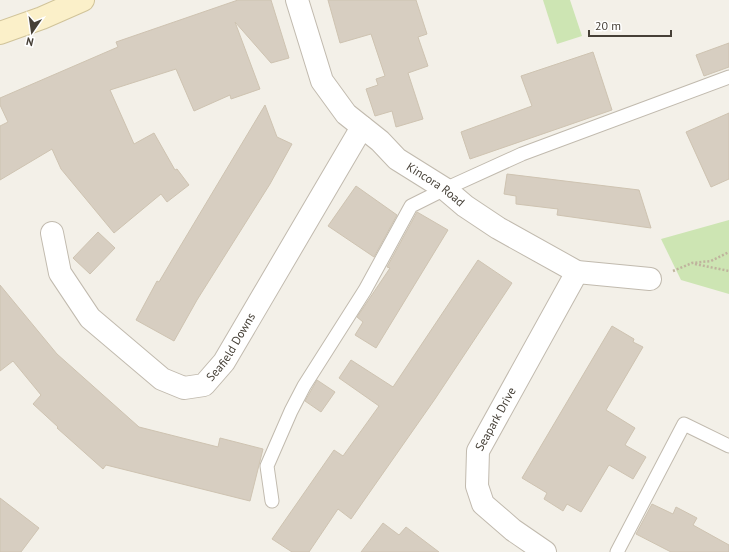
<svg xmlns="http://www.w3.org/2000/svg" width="729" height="552" font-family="'PT Sans',sans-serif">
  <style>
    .green { fill: #cde5b3 }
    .building { fill: #d7cec1; stroke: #cec3b1 }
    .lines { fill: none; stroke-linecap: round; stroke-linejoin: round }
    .lane-casing { stroke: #c1baae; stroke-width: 15 }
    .street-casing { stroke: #c1baae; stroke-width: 24 }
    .secondary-casing { stroke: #d0c399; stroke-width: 24 }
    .path { stroke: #bfb39d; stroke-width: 2.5; stroke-dasharray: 2 2; stroke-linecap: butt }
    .lane { stroke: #fff; stroke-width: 13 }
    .street { stroke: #fff; stroke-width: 22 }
    .secondary { stroke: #fbf0c9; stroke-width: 22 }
    .labels { text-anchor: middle; stroke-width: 3.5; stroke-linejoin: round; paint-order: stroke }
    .street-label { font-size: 12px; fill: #464037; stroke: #fff }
  </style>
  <rect width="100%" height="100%" fill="#f3f0e8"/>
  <g class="green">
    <path d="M543,0H570L582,36L557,44Z"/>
    <path d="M729,220V294L681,280L661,239Z"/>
  </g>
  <g class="building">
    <path d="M238,0H271L289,58L271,63L235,22L260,89L231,99L230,95L194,111L176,69L110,90L134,144L154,133L175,170L177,169L189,185L167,202L161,194L114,233L61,169L52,149L0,180V126L8,122L0,105V98L118,47L116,42Z"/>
    <path d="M328,0H416L427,34L418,37L428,66L408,73L423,119L396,127L392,111L375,116L366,89L378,85L376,79L385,76L371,34L340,43Z"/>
    <path d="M729,43V67L704,76L696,55Z"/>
    <path d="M593,52L612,110L470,159L461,132L532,106L521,76Z"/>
    <path d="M265,105L277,137L292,144L270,184L197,300L174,341L136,320L157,281L159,282L172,260Z"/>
    <path d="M729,113V179L711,187L686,132Z"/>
    <path d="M507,174L639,190L651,228L557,215L558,209L516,204V196L504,194Z"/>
    <path d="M356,186L397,215L374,257L328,226Z"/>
    <path d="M417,212L448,230L376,348L355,335L363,322L357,317L390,268L387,267Z"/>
    <path d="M98,232L115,248L90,274L73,258Z"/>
    <path d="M478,260L512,283L435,399L351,519L338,509L309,552H292L272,539L334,450L343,456L379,406L339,378L351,360L393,387Z"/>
    <path d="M0,285L57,354L139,427L218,447L220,438L263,449L250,501L106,465L103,469L57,428L58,427L33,404L41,395L13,361L0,371Z"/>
    <path d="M612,326L634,339L633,342L643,347L606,410L635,428L625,445L646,457L633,479L609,465L581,512L567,504L563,511L544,499L547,493L522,478Z"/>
    <path d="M317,380L335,392L321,412L305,401Z"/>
    <path d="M0,498L39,528L21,552H0Z"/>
    <path d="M652,504L673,514L676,507L697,518L693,525L729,545V552H671L636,534Z"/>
    <path d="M383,523L399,535L406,527L439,552H361Z"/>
  </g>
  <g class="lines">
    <defs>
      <g id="lane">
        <path d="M272,501L267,466L291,411L304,386L365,290L411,206L445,189L522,154L729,77"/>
        <path d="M617,552L684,424L729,446"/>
      </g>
      <g id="street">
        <path id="s1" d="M297,0L322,81L346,114L380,141L397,159L445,189L465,206L498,228L577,272L650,279"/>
        <path id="s2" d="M52,233L60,273L90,318L162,379L184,388L204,385L224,362L362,127"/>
        <path id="s3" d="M545,552L513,530L483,504L477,486L478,451L577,272"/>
      </g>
      <path id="secondary" d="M0,33L42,18L83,0"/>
    </defs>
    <use href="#lane" class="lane-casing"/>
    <use href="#street" class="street-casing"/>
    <use href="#secondary" class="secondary-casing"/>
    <g class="path">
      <path d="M695,264L729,271"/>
      <path d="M673,271L692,263L711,261L729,252"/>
    </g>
    <use href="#lane" class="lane"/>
    <use href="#street" class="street"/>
    <use href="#secondary" class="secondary"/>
  </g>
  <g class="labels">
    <g class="street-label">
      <text dy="4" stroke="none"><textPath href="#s1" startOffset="240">Kincora Road</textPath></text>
      <text dy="4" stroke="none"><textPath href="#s2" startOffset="280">Seafield Downs</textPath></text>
      <text dy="4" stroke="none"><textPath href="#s3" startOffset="169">Seapark Drive</textPath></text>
    </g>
  </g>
  <g transform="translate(32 32) rotate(193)" stroke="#ffffff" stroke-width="3" paint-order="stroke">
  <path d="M0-3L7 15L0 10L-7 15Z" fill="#464037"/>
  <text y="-6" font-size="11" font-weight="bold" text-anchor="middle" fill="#464037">N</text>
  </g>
  <path d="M589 30v6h82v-6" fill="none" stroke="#464037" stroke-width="2"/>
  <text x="595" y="30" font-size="12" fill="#464037" stroke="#ffffff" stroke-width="3" paint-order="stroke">20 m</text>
</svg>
